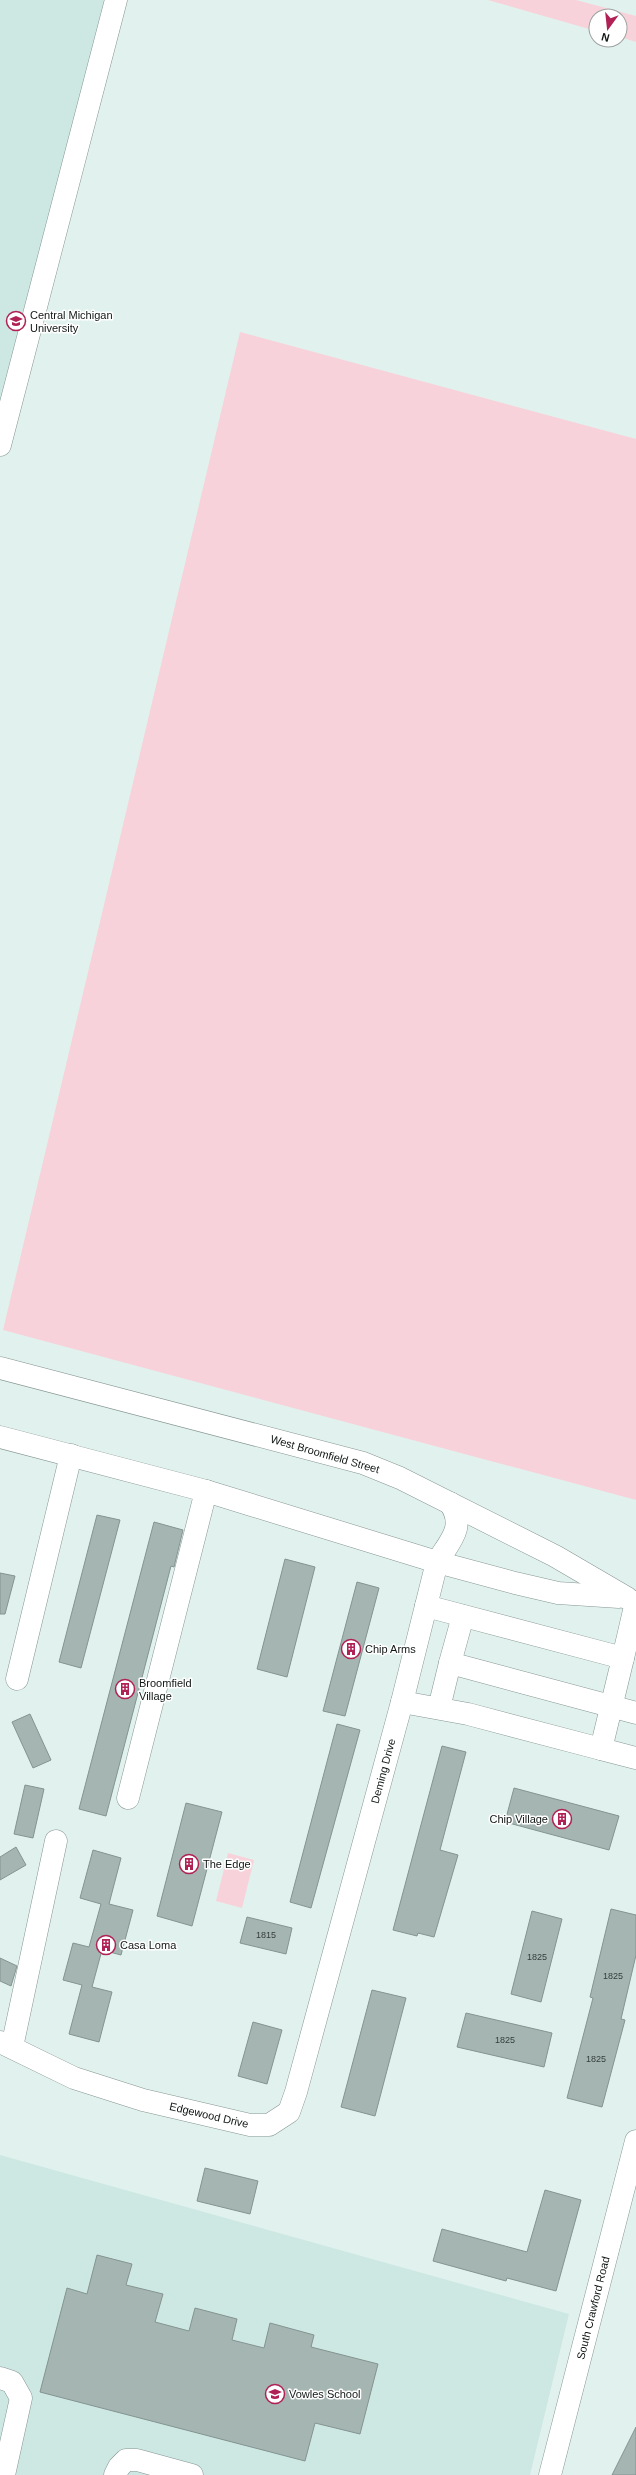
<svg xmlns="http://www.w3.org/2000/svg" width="636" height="2475" font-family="Arial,sans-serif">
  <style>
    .built { fill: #cde7e2 }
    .green { fill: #f8d2da }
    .building { fill: #a5b5b2; stroke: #849490 }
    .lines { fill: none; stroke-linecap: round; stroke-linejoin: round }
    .minor-casing { stroke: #869693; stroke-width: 23 }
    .major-casing { stroke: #869693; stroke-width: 23 }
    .minor { stroke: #fff; stroke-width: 22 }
    .major { stroke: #fff; stroke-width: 22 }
    .labels { text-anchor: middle; stroke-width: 3; stroke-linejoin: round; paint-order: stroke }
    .number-label { font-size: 9px; fill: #353e3c }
    .poi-label { font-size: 11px; fill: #101614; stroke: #fff; text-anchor: start }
    .street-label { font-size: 11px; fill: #101614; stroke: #fff }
  </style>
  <rect width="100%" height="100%" fill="#e1f2ee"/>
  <g class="built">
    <path d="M0,0H116L0,445Z"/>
    <path d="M0,2155L569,2314L530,2475H0Z"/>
  </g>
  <g class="green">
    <path d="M488,0H576L636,16V42L620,37V16H596V31Z"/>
    <path d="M240,332L636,439V1500L3,1330Z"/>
    <path d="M228,1853L254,1860L242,1908L216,1901Z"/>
  </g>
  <g class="building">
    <path d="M97,1515L120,1520L81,1668L59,1662Z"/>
    <path d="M154,1522L183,1530L174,1567L171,1566L106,1816L79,1809Z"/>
    <path d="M285,1559L315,1567L287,1677L257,1669Z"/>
    <path d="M0,1573L15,1576L5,1614H0Z"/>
    <path d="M357,1582L379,1588L345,1716L323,1711Z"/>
    <path d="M30,1714L51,1760L33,1768L12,1722Z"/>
    <path d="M337,1724L360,1730L311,1908L290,1902Z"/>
    <path d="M442,1746L466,1752L440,1850L458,1855L434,1937L418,1933L417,1936L393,1930Z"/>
    <path d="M25,1785L44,1789L33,1838L14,1834Z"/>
    <path d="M514,1788L619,1816L609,1850L505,1822Z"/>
    <path d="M186,1803L222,1812L192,1926L157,1916Z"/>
    <path d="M16,1847L26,1865L0,1880V1857Z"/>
    <path d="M93,1850L121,1858L109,1904L133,1910L121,1955L102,1950L92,1987L112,1992L99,2042L69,2034L82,1985L63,1980L73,1943L89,1947L101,1904L80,1898Z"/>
    <path d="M611,1909L636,1915V1955L621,2019L625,2020L602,2107L567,2098L593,1998L590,1997Z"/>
    <path d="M532,1911L562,1919L541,2002L511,1994Z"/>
    <path d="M247,1917L292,1928L286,1954L240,1943Z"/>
    <path d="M0,1958L17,1966L11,1986L0,1981Z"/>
    <path d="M372,1990L406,1998L375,2116L341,2107Z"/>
    <path d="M466,2013L552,2033L544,2067L457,2047Z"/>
    <path d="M253,2022L282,2030L267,2084L238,2076Z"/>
    <path d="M205,2168L258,2181L250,2214L197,2201Z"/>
    <path d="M545,2190L581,2200L556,2291L507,2278L506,2281L433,2261L442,2229L527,2252Z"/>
    <path d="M97,2255L132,2264L126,2285L163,2294L155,2322L189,2331L195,2308L237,2319L232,2340L264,2348L270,2323L314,2335L311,2347L378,2364L360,2434L315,2423L305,2461L40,2392L67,2288L87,2294Z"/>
    <path d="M636,2427V2475H612Z"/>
  </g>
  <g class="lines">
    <defs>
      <g id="minor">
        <path d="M0,445L116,0"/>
        <path d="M426,1606L623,1658L636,1602"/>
        <path d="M450,1663L463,1616"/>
        <path d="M17,1679L71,1455"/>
        <path d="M402,1702L468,1714L601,1749L623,1658"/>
        <path d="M439,1708L450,1663L636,1713"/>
        <path d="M601,1749L636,1758"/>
        <path d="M128,1798L206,1491"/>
        <path d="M0,2042L74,2078L143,2100L250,2125H269L289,2112L296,2092L402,1702L437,1562"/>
        <path d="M12,2047L56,1841"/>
        <path d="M0,2378L12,2382L21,2398L4,2475"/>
        <path d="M115,2475L119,2467L126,2460H137L192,2475"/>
        <path d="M550,2475L636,2141"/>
      </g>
      <g id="major">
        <path d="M0,1368L363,1463L400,1478L555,1556L627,1598"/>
        <path d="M0,1437L206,1491L437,1562L515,1583L558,1593L619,1597"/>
        <path d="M437,1562C450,1541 466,1527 450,1503"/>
      </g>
    </defs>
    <use href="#minor" class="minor-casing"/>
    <use href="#major" class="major-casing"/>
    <use href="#minor" class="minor"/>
    <use href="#major" class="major"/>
  </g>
  <defs>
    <symbol id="university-ring" viewBox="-11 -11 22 22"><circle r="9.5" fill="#fff" stroke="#b02155" stroke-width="1.5"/><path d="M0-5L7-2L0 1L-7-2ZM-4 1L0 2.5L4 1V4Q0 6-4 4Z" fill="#b02155"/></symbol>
    <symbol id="building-ring" viewBox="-11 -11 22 22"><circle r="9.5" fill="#fff" stroke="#b02155" stroke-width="1.5"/><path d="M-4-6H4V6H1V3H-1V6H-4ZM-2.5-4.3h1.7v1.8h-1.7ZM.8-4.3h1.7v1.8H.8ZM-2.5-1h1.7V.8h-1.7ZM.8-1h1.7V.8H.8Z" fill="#b02155"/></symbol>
    <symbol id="school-ring" viewBox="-11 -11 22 22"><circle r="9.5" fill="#fff" stroke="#b02155" stroke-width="1.5"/><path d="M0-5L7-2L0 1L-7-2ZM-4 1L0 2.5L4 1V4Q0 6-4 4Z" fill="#b02155"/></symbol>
  </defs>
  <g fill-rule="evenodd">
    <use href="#university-ring" x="5" y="310" width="22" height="22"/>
    <use href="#building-ring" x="340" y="1638" width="22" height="22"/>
    <use href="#building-ring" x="114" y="1678" width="22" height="22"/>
    <use href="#building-ring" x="551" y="1808" width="22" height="22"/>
    <use href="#building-ring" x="178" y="1853" width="22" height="22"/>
    <use href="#building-ring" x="95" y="1934" width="22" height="22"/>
    <use href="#school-ring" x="264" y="2383" width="22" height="22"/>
  </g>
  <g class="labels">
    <g class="number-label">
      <text x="266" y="1938">1815</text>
      <text x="537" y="1960">1825</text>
      <text x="613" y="1979">1825</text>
      <text x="505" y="2043">1825</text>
      <text x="596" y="2062">1825</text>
    </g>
    <g class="poi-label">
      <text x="30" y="319">Central Michigan<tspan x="30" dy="13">University</tspan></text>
      <text x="365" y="1653">Chip Arms</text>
      <text x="139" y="1687">Broomfield<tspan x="139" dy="13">Village</tspan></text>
      <text x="548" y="1823" text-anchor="end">Chip Village</text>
      <text x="203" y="1868">The Edge</text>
      <text x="120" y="1949">Casa Loma</text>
      <text x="289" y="2398">Vowles School</text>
    </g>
    <g class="street-label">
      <text transform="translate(325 1454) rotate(16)" y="4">West Broomfield Street</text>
      <text transform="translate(383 1771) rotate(-75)" y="4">Deming Drive</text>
      <text transform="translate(209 2115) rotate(13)" y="4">Edgewood Drive</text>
      <text transform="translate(593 2308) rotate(-76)" y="4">South Crawford Road</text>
    </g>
  </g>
  <g transform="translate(608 28) rotate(195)"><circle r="19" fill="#ffffff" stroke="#9fa2a1"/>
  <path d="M0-3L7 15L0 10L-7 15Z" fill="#b02155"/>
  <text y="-6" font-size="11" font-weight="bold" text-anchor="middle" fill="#101614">N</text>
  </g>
</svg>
